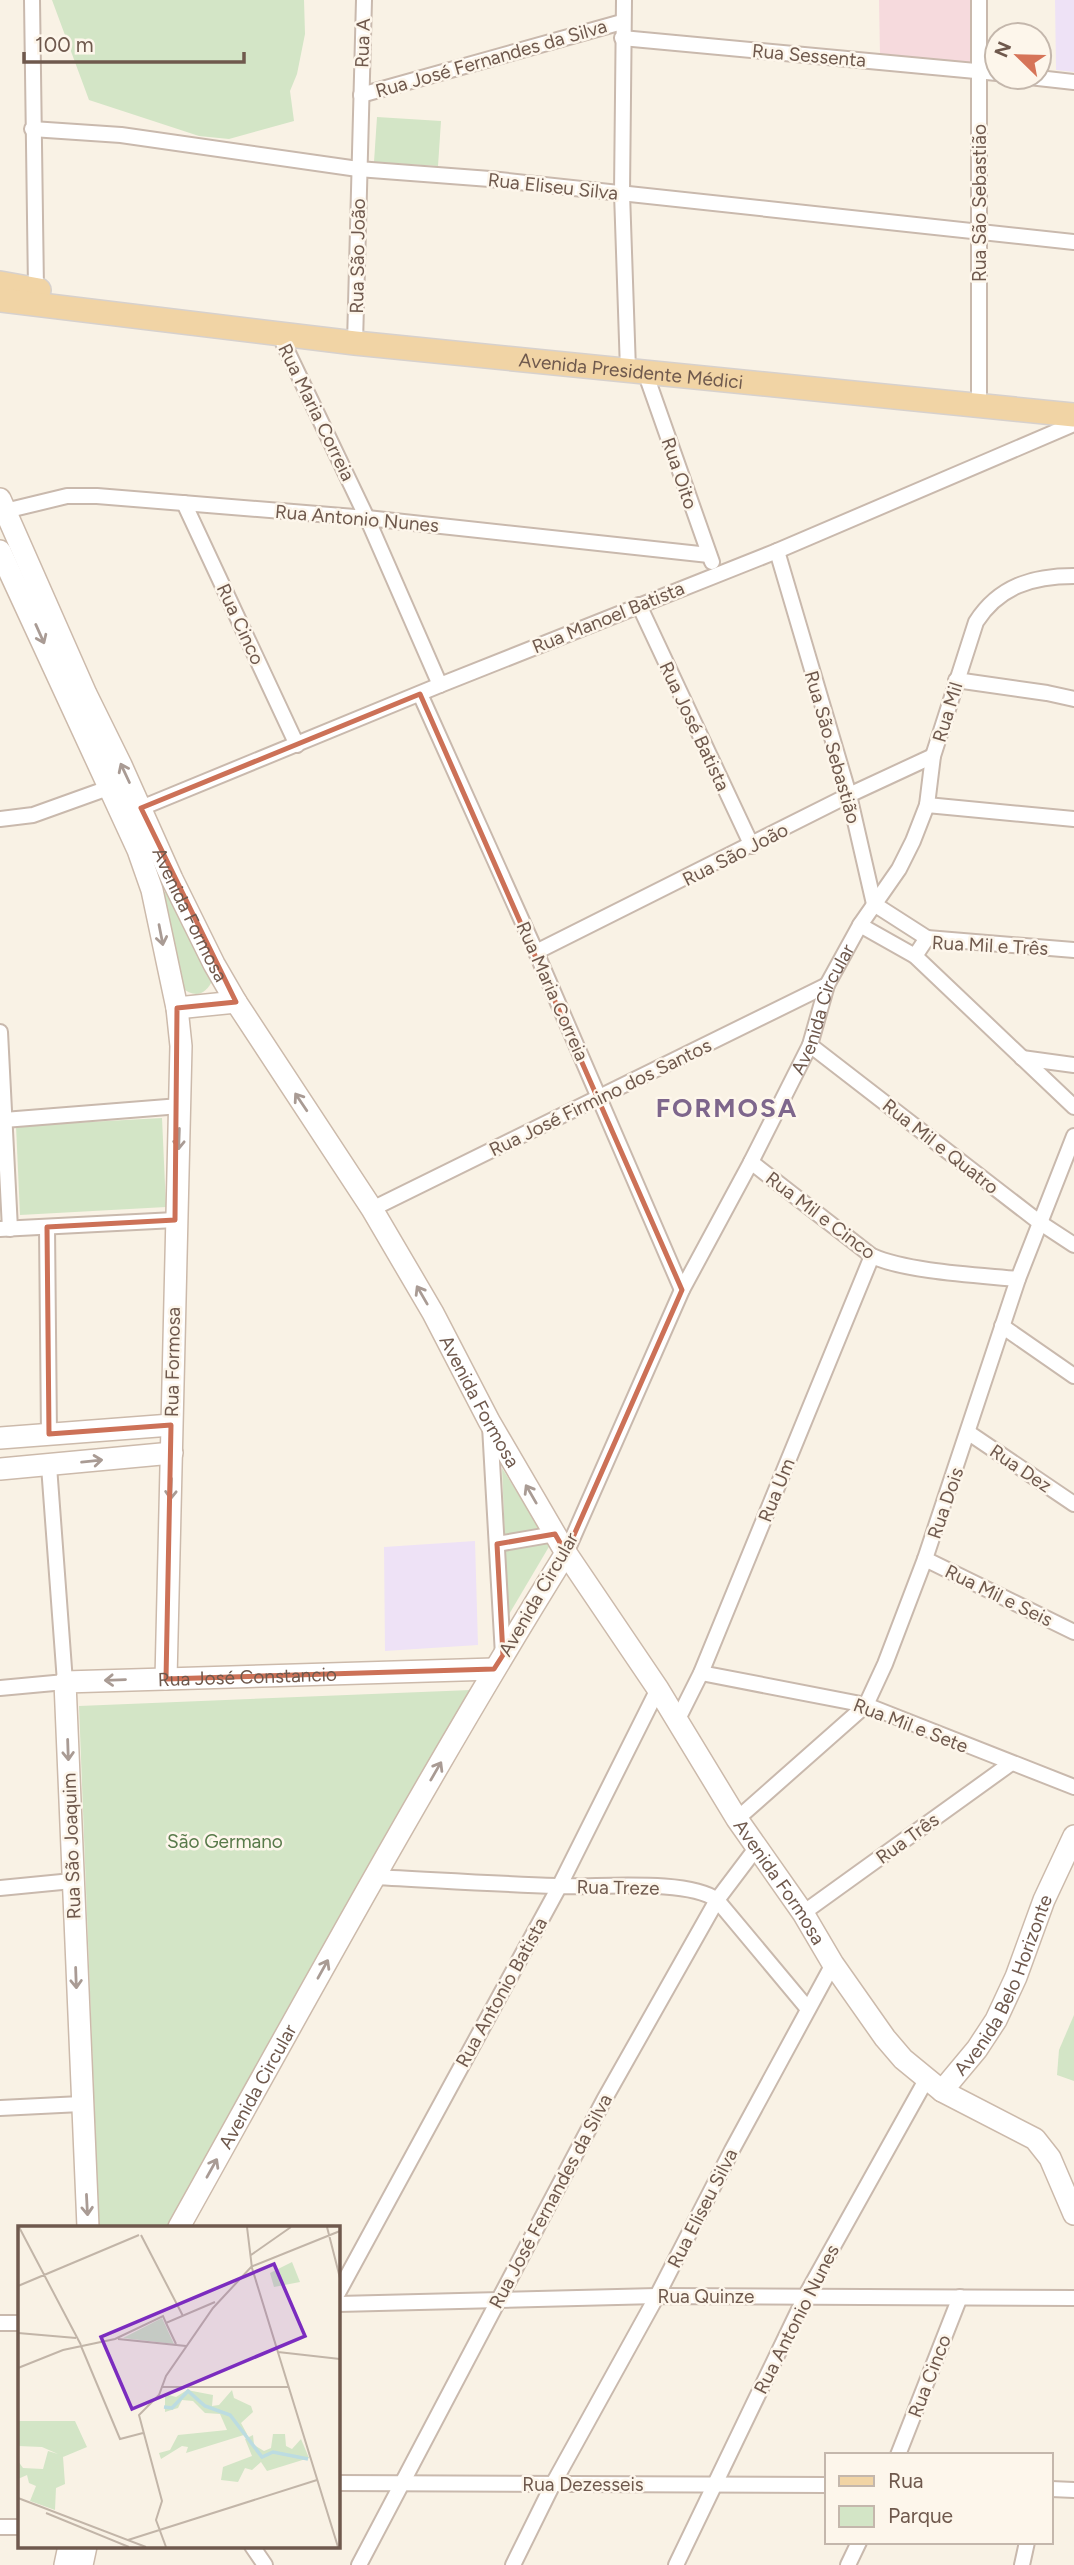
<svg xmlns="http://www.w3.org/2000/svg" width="1074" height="2565" font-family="Figtree,sans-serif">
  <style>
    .education { fill: #eee2f6 }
    .medical { fill: #f6dadd }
    .green { fill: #d3e5c6 }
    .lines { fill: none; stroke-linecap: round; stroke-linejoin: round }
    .street-casing { stroke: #c9b9ad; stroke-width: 18 }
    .secondary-casing { stroke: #ccbaab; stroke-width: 24 }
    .primary-casing { stroke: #d7d1cd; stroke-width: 26 }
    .street { stroke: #fff; stroke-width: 14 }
    .secondary { stroke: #fff; stroke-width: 21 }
    .primary { stroke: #f1d4a5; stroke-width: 23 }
    .oneway { stroke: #a99b94 }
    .marked { fill: none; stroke: #cc7157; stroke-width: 5; stroke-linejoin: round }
    .labels { text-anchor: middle; stroke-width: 5; stroke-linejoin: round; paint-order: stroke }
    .street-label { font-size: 19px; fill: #6f594d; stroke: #fdf6eb }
    .park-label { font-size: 19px; fill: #587a4a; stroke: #fdf6eb }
    .district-label { font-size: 26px; font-weight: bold; letter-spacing: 2px; fill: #7e668c; stroke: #fdf6eb }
    .inset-river { fill: none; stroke: #bcdce1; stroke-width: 3.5 }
    .inset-road { fill: none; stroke: #c2b5a8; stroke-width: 2 }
    .view { fill: #7b2cbf; fill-opacity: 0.15; stroke: #7b2cbf; stroke-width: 3.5 }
    .inset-edge { fill: none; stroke: #6f594d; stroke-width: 3.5 }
  </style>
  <rect width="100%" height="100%" fill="#f9f2e5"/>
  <g class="education">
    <path d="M1055,0H1074V72L1056,70Z"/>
    <path d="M475,1541L478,1645L385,1651L384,1547Z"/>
  </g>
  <path class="medical" d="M879,0H970L972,64L880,56Z"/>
  <g class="green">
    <path d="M52,0H304L305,34L297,74L290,91L294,121L229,139L199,136L89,100Z"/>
    <path d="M377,117L441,121L438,166L374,162Z"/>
    <path d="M168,890L213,979C206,995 195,999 181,987L163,893Z"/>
    <path d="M162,1118L166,1207L20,1215L16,1126Z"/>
    <path d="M502,1468L550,1545L508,1616Z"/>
    <path d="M471,1690L167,2227H99L79,1706Z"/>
    <path d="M1074,2015V2081L1057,2075L1059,2050Z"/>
  </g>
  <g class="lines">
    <defs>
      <g id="street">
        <path d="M32,0L36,289"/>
        <path d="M624,0L622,193L628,370"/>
        <path d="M979,0V406"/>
        <path d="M622,38L997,73"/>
        <path d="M1029,77L1074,82"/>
        <path d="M361,95L622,22"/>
        <path d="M32,129L121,135L358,169L490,179L1074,242"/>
        <path d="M278,332L367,518L440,685"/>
        <path d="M355,343L364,0"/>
        <path d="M645,372L712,562"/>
        <path d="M184,503L297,745"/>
        <path d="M5,511L67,496H97L367,518L709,555"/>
        <path d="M777,551L849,795L874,904"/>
        <path d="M639,605L752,846"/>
        <path d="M956,680L1047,693L1074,699"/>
        <path d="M420,694L536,952L682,1290"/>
        <path d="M927,805L1074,819"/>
        <path d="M141,808L440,685L777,551L1074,424"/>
        <path d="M0,819L33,815L111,787"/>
        <path d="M874,904L927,938"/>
        <path d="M860,925L915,956L1074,1107"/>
        <path d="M536,952L849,795L933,756"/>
        <path d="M915,956L927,938L1074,950"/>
        <path d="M0,1032L10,1229"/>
        <path d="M810,1045L1039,1222L1074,1245"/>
        <path d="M1022,1058L1074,1065"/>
        <path d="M4,1120L180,1106"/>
        <path d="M751,1162L872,1256C908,1272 977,1275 1018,1279"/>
        <path d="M372,1209L827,985"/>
        <path d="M47,1227L49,1434"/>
        <path d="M0,1229L175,1220"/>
        <path d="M1002,1326L1074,1376"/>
        <path d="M490,1426L503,1655"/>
        <path d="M969,1433L1074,1504"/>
        <path d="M497,1544L555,1534"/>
        <path id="s1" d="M566,1553L682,1290L751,1162L810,1045L827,985L860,925L899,869L913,841L927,805L933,756L976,622C999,586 1033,576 1074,576"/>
        <path d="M925,1559L1074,1632"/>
        <path d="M701,1673L866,1705L1074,1787"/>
        <path d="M0,1688L65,1682L49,1466"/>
        <path d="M677,1721L701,1673L872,1256"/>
        <path d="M737,1819L866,1705L885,1664L925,1559L1018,1279L1074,1136"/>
        <path d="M374,1877C435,1880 496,1884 557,1886C596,1888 687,1878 717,1900L808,2009"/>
        <path d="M0,1888L72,1881"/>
        <path d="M803,1913L1010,1764"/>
        <path d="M0,2108L81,2104"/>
        <path d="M338,2293L559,1887L658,1689"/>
        <path d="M338,2304L657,2296L1074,2298"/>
        <path d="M0,2323H19"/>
        <path d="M898,2455L960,2297"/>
        <path d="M338,2483L827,2485"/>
        <path d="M1051,2489L1074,2490"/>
        <path d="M0,2527H19"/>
        <path d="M252,2546L265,2565"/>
        <path d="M359,2565L604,2100L717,1900L757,1847"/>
        <path d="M513,2565L553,2484L657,2296L732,2150L833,1964"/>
        <path d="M676,2565L806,2295L926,2080"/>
        <path d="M848,2565L859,2542"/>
        <path d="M1022,2565L1027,2542"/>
      </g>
      <g id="secondary">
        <path id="s2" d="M0,499L86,694L121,765L172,879L214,964L236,1002L372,1209L433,1313L489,1421L566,1553L658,1689L737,1819L803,1913L833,1964L885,2038L903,2059L942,2091L1035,2139L1050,2158L1074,2214"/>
        <path d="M0,551L138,850L152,890L177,1008L181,1046L166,1679"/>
        <path d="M177,1008L236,1002"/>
        <path d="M0,1438L171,1425"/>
        <path d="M0,1469L172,1453"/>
        <path id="s3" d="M942,2091L977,2049L996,2020L1016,1977L1044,1900L1074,1836"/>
        <path id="s4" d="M88,2227L65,1682L494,1669"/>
        <path id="s5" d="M179,2227C305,2001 429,1773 566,1553"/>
        <path d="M65,2565L69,2546"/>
        <path d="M82,2565L86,2546"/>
      </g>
      <g id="primary">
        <path d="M0,283L39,290"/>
        <path id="s6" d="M0,300L355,343L1074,415"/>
      </g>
    </defs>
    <use href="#street" class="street-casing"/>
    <use href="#secondary" class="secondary-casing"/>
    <use href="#primary" class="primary-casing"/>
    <use href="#street" class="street"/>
    <use href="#secondary" class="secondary"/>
    <use href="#primary" class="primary"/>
  </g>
  <defs><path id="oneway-shaft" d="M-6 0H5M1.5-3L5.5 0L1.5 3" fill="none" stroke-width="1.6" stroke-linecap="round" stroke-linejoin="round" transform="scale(1.75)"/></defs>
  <g class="oneway">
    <use href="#oneway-shaft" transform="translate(40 634) rotate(66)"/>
    <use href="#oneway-shaft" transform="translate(125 773) rotate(-115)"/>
    <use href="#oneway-shaft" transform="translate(161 935) rotate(79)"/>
    <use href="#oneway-shaft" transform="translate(301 1102) rotate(-124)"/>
    <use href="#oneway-shaft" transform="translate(179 1139) rotate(92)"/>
    <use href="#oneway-shaft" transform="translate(422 1295) rotate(-120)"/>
    <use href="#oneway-shaft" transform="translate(92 1461) rotate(-6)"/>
    <use href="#oneway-shaft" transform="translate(171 1489) rotate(92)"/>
    <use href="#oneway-shaft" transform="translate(531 1494) rotate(-120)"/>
    <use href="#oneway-shaft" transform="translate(115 1680) rotate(178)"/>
    <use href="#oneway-shaft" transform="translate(68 1750) rotate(88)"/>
    <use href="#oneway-shaft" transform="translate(436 1771) rotate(-60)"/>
    <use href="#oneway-shaft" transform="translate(323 1969) rotate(-61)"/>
    <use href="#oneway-shaft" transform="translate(76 1978) rotate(88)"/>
    <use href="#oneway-shaft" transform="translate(212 2168) rotate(-61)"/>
    <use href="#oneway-shaft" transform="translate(87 2205) rotate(87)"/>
  </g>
  <path class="marked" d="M420,694L682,1290L566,1553L555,1534L497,1544L503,1655L494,1669L166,1679L171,1425L49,1434L47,1227L175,1220L177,1008L236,1002L141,808Z"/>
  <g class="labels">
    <g class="street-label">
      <text transform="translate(362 43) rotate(-88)" y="7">Rua A</text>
      <text transform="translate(809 55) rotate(5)" y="7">Rua Sessenta</text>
      <text transform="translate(491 58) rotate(-16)" y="7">Rua José Fernandes da Silva</text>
      <text transform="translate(553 186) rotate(6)" y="7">Rua Eliseu Silva</text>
      <text transform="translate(979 203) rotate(-90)" y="7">Rua São Sebastião</text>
      <text transform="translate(357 256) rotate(-89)" y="7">Rua São João</text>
      <text dy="7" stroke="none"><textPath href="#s6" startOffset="635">Avenida Presidente Médici</textPath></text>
      <text transform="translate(317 412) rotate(64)" y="7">Rua Maria Correia</text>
      <text transform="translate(680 473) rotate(71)" y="7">Rua Oito</text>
      <text transform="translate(357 518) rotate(5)" y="7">Rua Antonio Nunes</text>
      <text transform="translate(608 617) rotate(-22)" y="7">Rua Manoel Batista</text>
      <text transform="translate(241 624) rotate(65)" y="7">Rua Cinco</text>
      <text transform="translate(947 712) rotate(-73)" y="7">Rua Mil</text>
      <text transform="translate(695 726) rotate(65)" y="7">Rua José Batista</text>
      <text transform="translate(833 747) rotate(74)" y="7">Rua São Sebastião</text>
      <text transform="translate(735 854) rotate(-27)" y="7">Rua São João</text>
      <text dy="7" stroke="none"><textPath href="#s2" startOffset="457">Avenida Formosa</textPath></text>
      <text transform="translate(990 945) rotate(3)" y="7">Rua Mil e Três</text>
      <text transform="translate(553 991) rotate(66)" y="7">Rua Maria Correia</text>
      <text dy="7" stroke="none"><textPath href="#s1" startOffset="602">Avenida Circular</textPath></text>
      <text transform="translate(600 1097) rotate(-26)" y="7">Rua José Firmino dos Santos</text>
      <text transform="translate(941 1146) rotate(38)" y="7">Rua Mil e Quatro</text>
      <text transform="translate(821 1215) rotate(37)" y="7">Rua Mil e Cinco</text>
      <text transform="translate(172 1362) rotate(-89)" y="7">Rua Formosa</text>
      <text dy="7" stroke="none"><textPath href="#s2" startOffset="1024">Avenida Formosa</textPath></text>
      <text transform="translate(1021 1468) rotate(34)" y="7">Rua Dez</text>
      <text transform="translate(776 1490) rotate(-68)" y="7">Rua Um</text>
      <text transform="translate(945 1503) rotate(-71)" y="7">Rua Dois</text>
      <text transform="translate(538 1594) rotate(-60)" y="7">Avenida Circular</text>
      <text transform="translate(999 1595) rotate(26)" y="7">Rua Mil e Seis</text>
      <text dy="7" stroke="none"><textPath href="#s4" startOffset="728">Rua José Constancio</textPath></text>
      <text transform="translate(911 1725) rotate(21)" y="7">Rua Mil e Sete</text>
      <text transform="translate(907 1838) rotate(-36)" y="7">Rua Três</text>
      <text transform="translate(71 1846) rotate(-92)" y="7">Rua São Joaquim</text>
      <text dy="7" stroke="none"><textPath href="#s2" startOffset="1591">Avenida Formosa</textPath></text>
      <text transform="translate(618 1887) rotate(1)" y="7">Rua Treze</text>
      <text dy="7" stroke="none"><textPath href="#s3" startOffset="124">Avenida Belo Horizonte</textPath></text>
      <text transform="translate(501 1992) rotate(-61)" y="7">Rua Antonio Batista</text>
      <text dy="7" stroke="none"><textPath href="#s5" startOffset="161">Avenida Circular</textPath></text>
      <text transform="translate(550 2201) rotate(-62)" y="7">Rua José Fernandes da Silva</text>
      <text transform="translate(702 2208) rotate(-63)" y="7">Rua Eliseu Silva</text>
      <text x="706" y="2303">Rua Quinze</text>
      <text transform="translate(796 2319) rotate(-63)" y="7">Rua Antonio Nunes</text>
      <text transform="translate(929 2376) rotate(-69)" y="7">Rua Cinco</text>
      <text x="583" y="2491">Rua Dezesseis</text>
    </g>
    <g class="park-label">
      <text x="225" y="1848">São Germano</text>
    </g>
    <g class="district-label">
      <text x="727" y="1117">FORMOSA</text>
    </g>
  </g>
  <g transform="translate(18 2226)">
    <rect width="322" height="322" fill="#f9f2e5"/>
    <path d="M274,36L282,56L256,61L252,47ZM144,92L156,118L105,112ZM169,164L195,169L194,180L201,179L214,164L216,172L233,180L235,186L223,197L229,208L168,227L170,221L164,220L143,233L141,227L152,224L160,209L209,204L202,188L187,187L175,175L164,174L160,182L147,186V168L158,171ZM0,195H57L69,221L45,231L47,258L38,262L37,284L12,275L18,260L11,257L9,249L0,253V235L5,242L25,243L30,225L40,228L24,221L0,220ZM255,208H267L268,220L274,223L283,213L291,232L249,245L243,236L234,244L227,242L220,256L203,254L205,241L234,230L227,213L235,209L236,219L246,225L253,222Z" fill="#d3e5c6"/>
    <path class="inset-river" d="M146,181L154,182L170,165L187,180L212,189L244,231L255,226L290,233"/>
    <path class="inset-road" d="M1,1L63,119M229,1L234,42L320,321M309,1L322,52M123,9L165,90M233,29L273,1M235,40L322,5M0,60L121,9M148,97L158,118M0,107L58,112M100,113L168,120M63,120L102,213L125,207M260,126L322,133M0,142L45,124L97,113L145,90L148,97L197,76M143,161H270M0,272L128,321M28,287L111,321M110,314L299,254M148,321L138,294L144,275L121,189L141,169L148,150L195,82L235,39"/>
    <path class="view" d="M256,38L287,110L114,183L83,111Z"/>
    <rect width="322" height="322" class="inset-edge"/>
  </g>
  <rect x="825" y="2453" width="228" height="91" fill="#fdf6eb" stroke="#c4b7ac" stroke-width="2"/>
  <rect x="839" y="2476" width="35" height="10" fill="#f1d4a5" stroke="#c4b7ac" stroke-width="2"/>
  <text x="888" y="2488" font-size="21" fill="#6f594d">Rua</text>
  <rect x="839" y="2506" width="35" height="21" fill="#d3e5c6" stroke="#c4b7ac" stroke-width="2"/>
  <text x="888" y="2523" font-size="21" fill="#6f594d">Parque</text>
  <g transform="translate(1018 56) rotate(293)"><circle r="33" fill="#fdf6eb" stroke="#c4b7ac" stroke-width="2"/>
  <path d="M0-5L12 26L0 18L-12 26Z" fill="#d67458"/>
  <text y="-10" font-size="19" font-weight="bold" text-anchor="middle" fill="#6f594d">N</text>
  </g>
  <path d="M24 52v10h220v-10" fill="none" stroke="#6f594d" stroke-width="3.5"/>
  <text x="35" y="52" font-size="21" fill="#6f594d" stroke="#fdf6eb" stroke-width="5" paint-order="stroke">100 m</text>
</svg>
